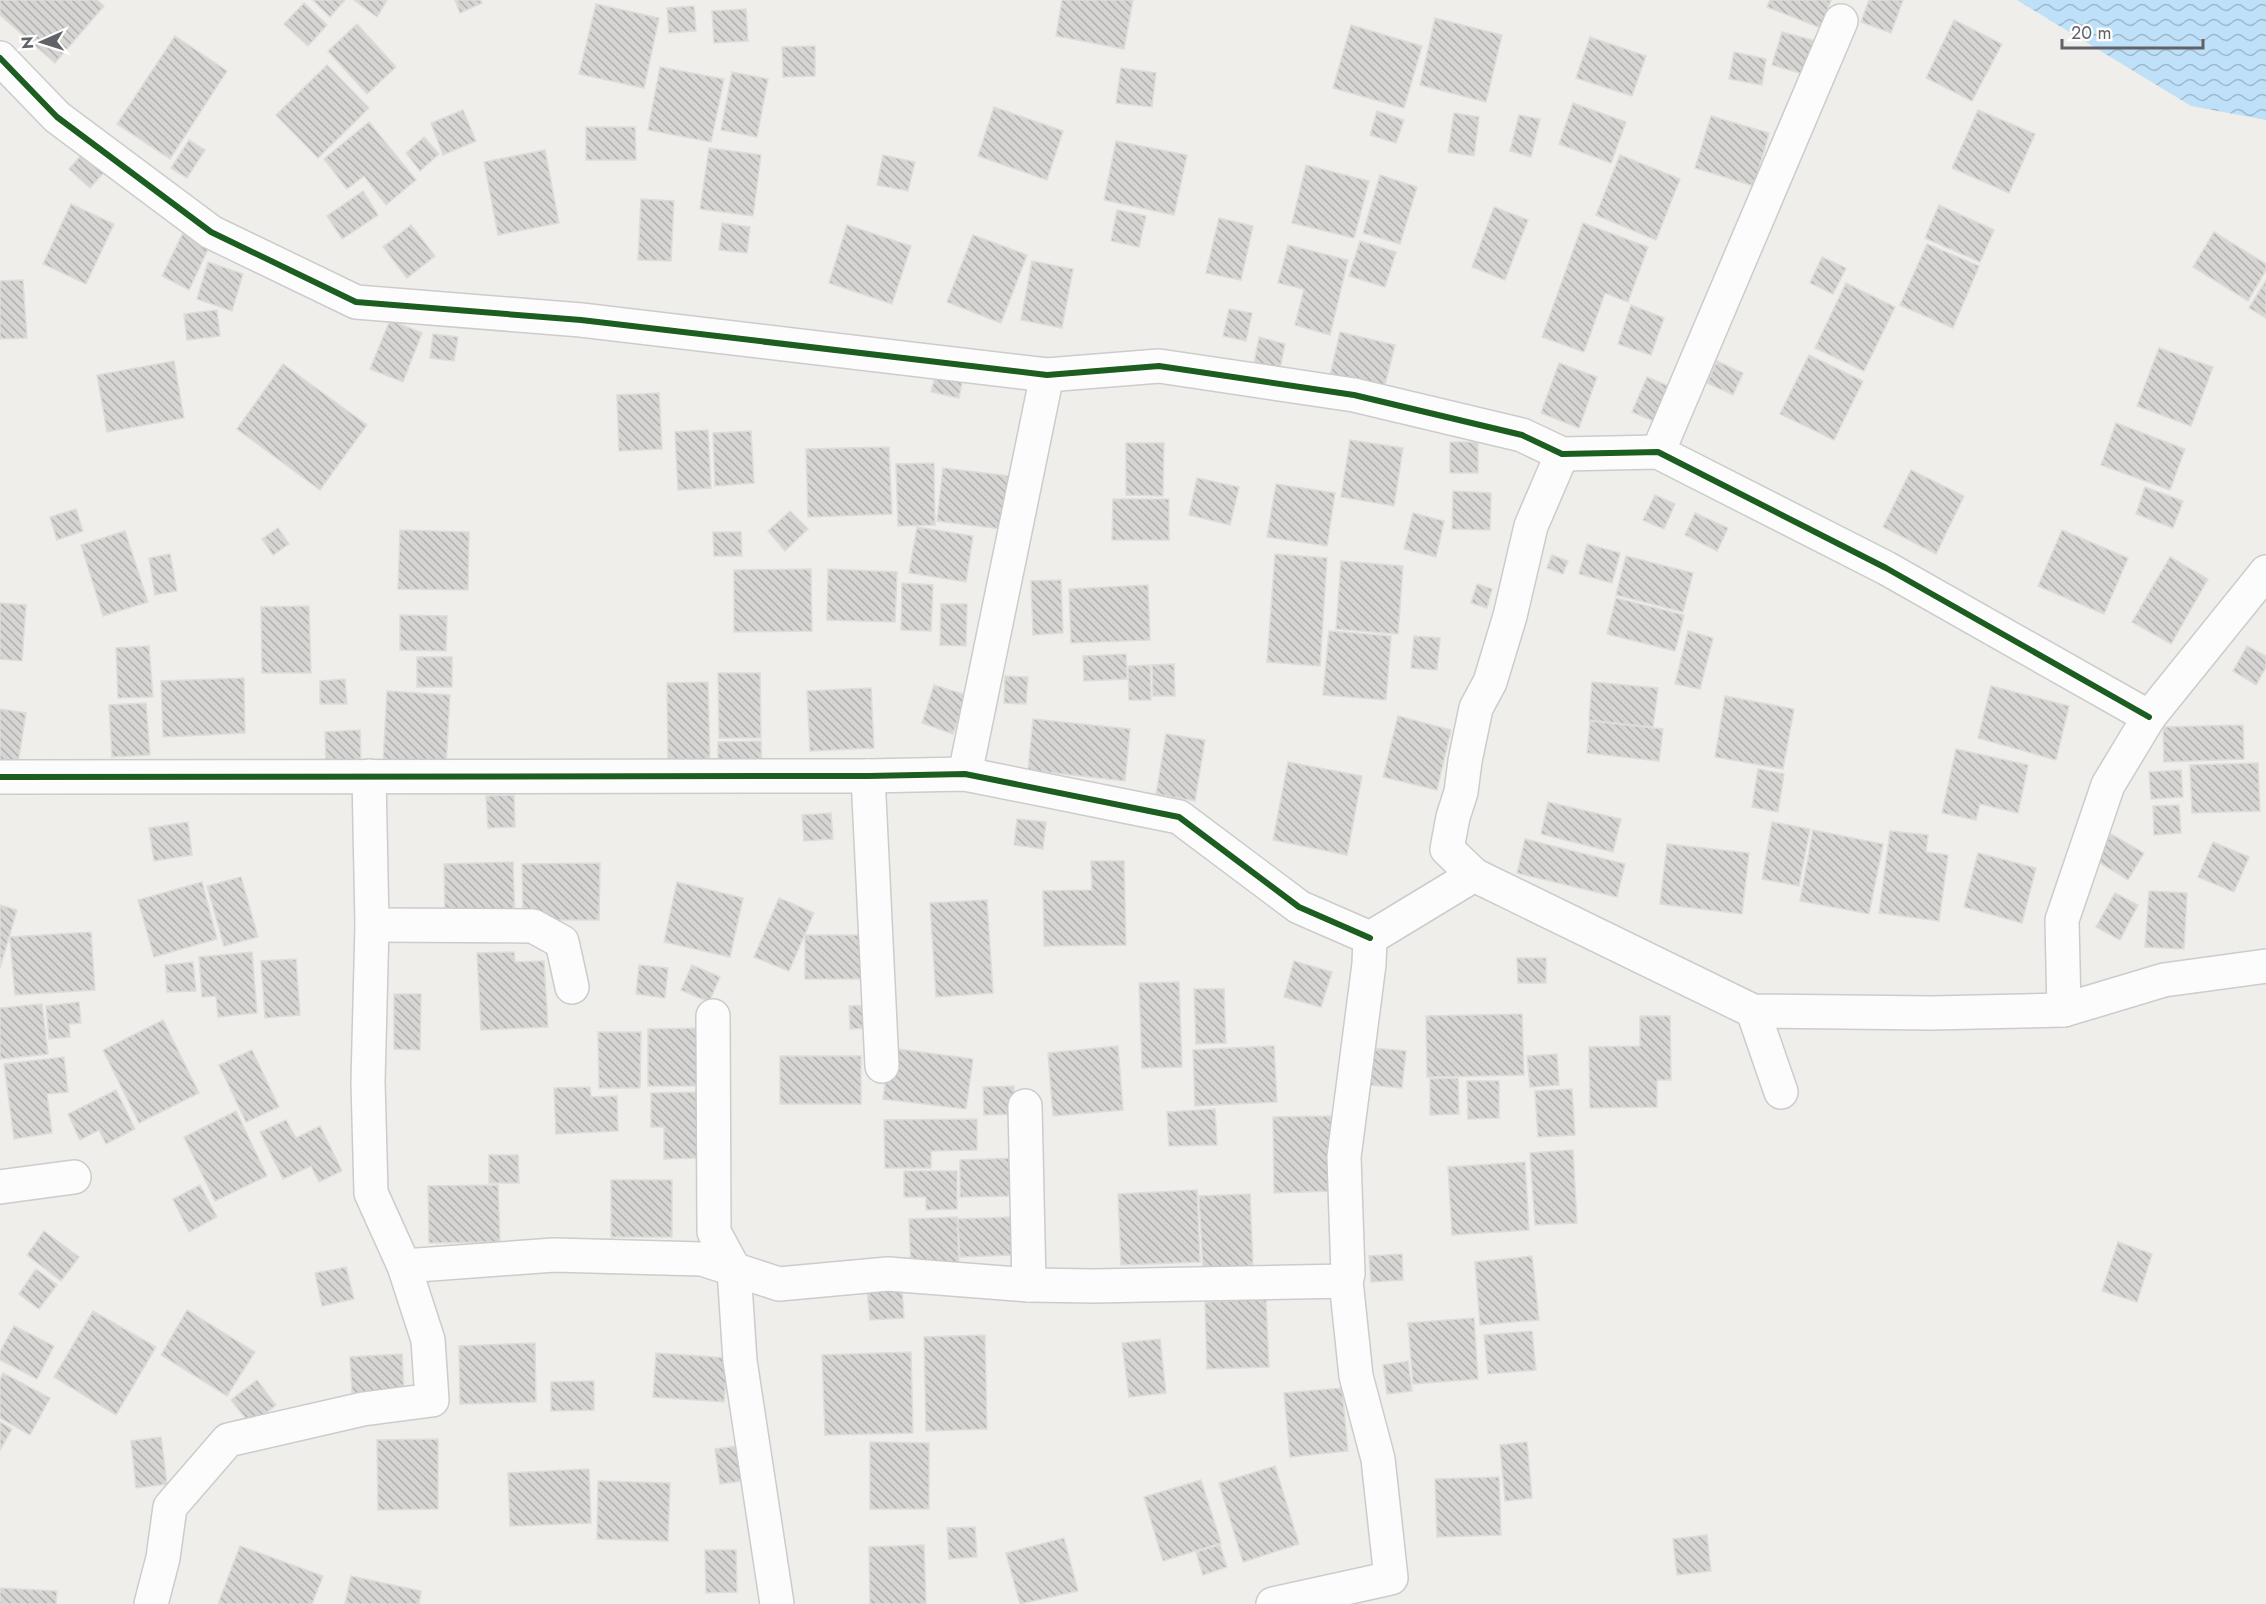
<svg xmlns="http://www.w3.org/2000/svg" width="2266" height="1604" font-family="Jost,sans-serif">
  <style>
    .water { fill: url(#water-waves) }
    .building { fill: url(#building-back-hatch); stroke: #deddd9; stroke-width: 1.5 }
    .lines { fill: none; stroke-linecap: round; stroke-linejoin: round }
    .minor-casing { stroke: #cbcccc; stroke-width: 36 }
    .minor { stroke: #fdfcfc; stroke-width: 33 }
    .cycleway-casing { stroke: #fff; stroke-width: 10 }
    .cycleway { stroke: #1b5e20; stroke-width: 6 }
  </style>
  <defs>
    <pattern id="water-waves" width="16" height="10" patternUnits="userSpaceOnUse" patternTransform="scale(1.5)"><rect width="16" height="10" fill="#bfe0f9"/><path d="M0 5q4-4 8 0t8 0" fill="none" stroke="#9eb9cd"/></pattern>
    <pattern id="building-back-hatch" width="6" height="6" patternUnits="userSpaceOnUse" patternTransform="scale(1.5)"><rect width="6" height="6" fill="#d6d5d3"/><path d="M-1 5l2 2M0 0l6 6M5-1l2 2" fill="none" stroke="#b1b0af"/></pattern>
  </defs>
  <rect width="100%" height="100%" fill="#efeeea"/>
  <path class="water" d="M2017,0H2266V120L2191,106Z"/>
  <g class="building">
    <path d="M0,0H97L104,6L55,63L0,15Z"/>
    <path d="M313,0H345L330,17Z"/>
    <path d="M354,0H387L377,17Z"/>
    <path d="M455,0H481L482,3L460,13Z"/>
    <path d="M1062,0H1133L1124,49L1056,36Z"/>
    <path d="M1770,0H1831L1821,28L1767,7Z"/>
    <path d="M1869,0H1903L1891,33L1861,22Z"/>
    <path d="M304,3L327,25L308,46L284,24Z"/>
    <path d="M596,4L659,18L644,88L579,74Z"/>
    <path d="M694,6L696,31L669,33L667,8Z"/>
    <path d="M746,9L748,41L714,43L712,11Z"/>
    <path d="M1435,18L1502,35L1486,102L1420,85Z"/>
    <path d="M1954,20L2002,44L1972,101L1926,78Z"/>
    <path d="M357,24L396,67L367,94L328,51Z"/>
    <path d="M1351,25L1422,46L1404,108L1333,88Z"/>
    <path d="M1782,32L1820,42L1810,76L1772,65Z"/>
    <path d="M175,36L227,71L170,159L117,124Z"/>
    <path d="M1590,37L1646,56L1632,96L1576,78Z"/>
    <path d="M815,46V76L783,77L782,47Z"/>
    <path d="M1734,52L1766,59L1762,85L1729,79Z"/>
    <path d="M327,65L369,108L318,158L276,115Z"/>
    <path d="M660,67L724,79L711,142L648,130Z"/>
    <path d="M1121,68L1156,73L1152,107L1116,103Z"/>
    <path d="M732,72L768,79L757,137L721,130Z"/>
    <path d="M1573,103L1626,122L1611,163L1559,144Z"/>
    <path d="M994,107L1063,131L1047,180L978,156Z"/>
    <path d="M463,110L476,141L443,155L431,123Z"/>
    <path d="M1978,110L2035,134L2009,193L1952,168Z"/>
    <path d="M1377,111L1404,120L1396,143L1370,135Z"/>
    <path d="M1454,113L1479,117L1474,156L1448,152Z"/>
    <path d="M1519,115L1540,119L1531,157L1510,151Z"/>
    <path d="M1711,116L1769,133L1754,186L1695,168Z"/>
    <path d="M369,122L416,180L386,205L364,176L347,189L324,159Z"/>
    <path d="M586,127H635L636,160H586Z"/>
    <path d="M424,137L439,154L420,171L406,153Z"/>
    <path d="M189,140L205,150L187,178L171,168Z"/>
    <path d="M1116,141L1187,155L1174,215L1104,200Z"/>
    <path d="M709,148L761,155L753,216L700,209Z"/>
    <path d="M545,150L559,223L498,235L484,162Z"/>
    <path d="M85,151L106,170L90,188L69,169Z"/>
    <path d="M883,155L915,162L908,191L877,185Z"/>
    <path d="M1620,155L1680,179L1656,240L1596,215Z"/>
    <path d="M1306,165L1369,181L1354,238L1292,223Z"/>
    <path d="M1380,175L1417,187L1400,244L1363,233Z"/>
    <path d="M363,191L378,215L342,239L327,216Z"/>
    <path d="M641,199L674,201L671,261L638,260Z"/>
    <path d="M71,204L114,224L86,284L43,264Z"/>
    <path d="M1939,205L1994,230L1980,262L1925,238Z"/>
    <path d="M1494,207L1528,220L1505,280L1472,267Z"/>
    <path d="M1117,210L1146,216L1139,247L1111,241Z"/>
    <path d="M1219,218L1253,226L1241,280L1206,273Z"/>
    <path d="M722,223L750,227L747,253L719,250Z"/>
    <path d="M1583,223L1648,247L1628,302L1605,293L1584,352L1542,337Z"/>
    <path d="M411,225L435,256L407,278L383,247Z"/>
    <path d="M847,225L911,246L892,304L829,283Z"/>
    <path d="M2214,232L2266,264V270L2248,301L2193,267Z"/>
    <path d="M183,233L210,245L189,290L162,276Z"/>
    <path d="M973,235L1027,255L1001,323L947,302Z"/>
    <path d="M1360,241L1396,252L1385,287L1349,276Z"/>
    <path d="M1927,244L1979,266L1953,328L1900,305Z"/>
    <path d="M1288,245L1348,260L1330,335L1295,325L1304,289L1278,283Z"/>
    <path d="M1822,257L1846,268L1833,294L1810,283Z"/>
    <path d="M1032,261L1073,269L1062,328L1021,320Z"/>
    <path d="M208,262L243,274L232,311L197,299Z"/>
    <path d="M23,280L27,338L0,339V281Z"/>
    <path d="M2266,280V318L2249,308Z"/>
    <path d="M1846,283L1895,307L1864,371L1815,348Z"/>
    <path d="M1631,305L1664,318L1651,355L1618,344Z"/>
    <path d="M1229,309L1252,313L1246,341L1223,336Z"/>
    <path d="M217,310L220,336L187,340L184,314Z"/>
    <path d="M390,320L422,333L403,382L370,369Z"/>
    <path d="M1340,332L1395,345L1384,389L1330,376Z"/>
    <path d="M433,334L458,337L454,361L430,358Z"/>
    <path d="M1259,337L1285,344L1280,369L1254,363Z"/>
    <path d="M2159,348L2213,367L2191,426L2137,406Z"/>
    <path d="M1809,355L1863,381L1834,440L1780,414Z"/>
    <path d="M174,361L184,418L107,432L97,375Z"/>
    <path d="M1717,361L1743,373L1733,395L1707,383Z"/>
    <path d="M1559,363L1597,377L1579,428L1541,413Z"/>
    <path d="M283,364L367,425L320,490L237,429Z"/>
    <path d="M936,372L963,377L959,398L931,392Z"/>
    <path d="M1647,377L1671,387L1656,422L1632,412Z"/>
    <path d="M659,393L662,449L619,451L617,395Z"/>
    <path d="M2116,423L2185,449L2170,490L2101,465Z"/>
    <path d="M708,430L711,488L678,490L675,432Z"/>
    <path d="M751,431L754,483L715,486L713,433Z"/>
    <path d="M1350,440L1403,448L1394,506L1341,497Z"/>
    <rect x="1450" y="442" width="28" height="31"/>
    <path d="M1126,443H1164L1163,496L1126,495Z"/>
    <path d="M889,447L892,514L808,517L806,449Z"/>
    <path d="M934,463L935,525L898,526L896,464Z"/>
    <path d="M943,468L1009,476L1002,529L937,521Z"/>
    <path d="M1911,470L1964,496L1936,554L1883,527Z"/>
    <path d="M1197,478L1239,487L1230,525L1189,515Z"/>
    <path d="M1276,484L1335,493L1327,546L1267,537Z"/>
    <path d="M2145,487L2183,501L2173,528L2136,514Z"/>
    <path d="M1453,491L1491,493L1490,530L1452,529Z"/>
    <path d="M1655,495L1675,504L1664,529L1643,520Z"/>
    <path d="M1113,499H1169V540H1112Z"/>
    <path d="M76,509L83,531L57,540L50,517Z"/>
    <path d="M790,511L808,529L785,551L768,531Z"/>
    <path d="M1413,513L1444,521L1436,557L1404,549Z"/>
    <path d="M1695,513L1728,528L1717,551L1685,535Z"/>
    <path d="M917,527L973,536L966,582L909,573Z"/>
    <path d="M278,528L289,544L273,555L262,539Z"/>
    <path d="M400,530L469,532L468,590L398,589Z"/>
    <path d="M2062,530L2128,558L2104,614L2038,586Z"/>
    <path d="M125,531L148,602L103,616L81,545Z"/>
    <path d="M713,532H741L742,556H714Z"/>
    <path d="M1587,544L1620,553L1612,583L1579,574Z"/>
    <path d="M170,554L177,591L155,595L149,558Z"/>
    <path d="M1275,554L1327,558L1320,666L1267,662Z"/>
    <path d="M1552,555L1568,561L1563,574L1547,568Z"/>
    <path d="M1626,556L1693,573L1683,612L1616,595Z"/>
    <path d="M2170,557L2208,579L2171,644L2132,622Z"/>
    <path d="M1341,561L1403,566L1398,634L1336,629Z"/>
    <path d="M811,569L812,631L734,632V570Z"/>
    <path d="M828,569L897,572L895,622L827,620Z"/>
    <path d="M1061,580L1063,633L1033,635L1031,581Z"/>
    <path d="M902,583L933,585L931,631L901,630Z"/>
    <path d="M1477,584L1492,589L1487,608L1471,603Z"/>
    <path d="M1148,585L1150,640L1071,643L1069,589Z"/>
    <path d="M1616,598L1684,615L1675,651L1607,634Z"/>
    <path d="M0,603L26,605L22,661L0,659Z"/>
    <path d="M941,604H967L966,646L940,645Z"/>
    <path d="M309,606L311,673H262L261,607Z"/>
    <path d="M400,615L447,616L446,651L400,650Z"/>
    <path d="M1329,631L1391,636L1386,700L1323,695Z"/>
    <path d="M1688,631L1713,638L1700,689L1675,684Z"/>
    <path d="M1414,636L1440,638L1437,670L1411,668Z"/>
    <path d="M149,646L153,697L118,698L116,648Z"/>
    <path d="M2247,646L2266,656V667L2256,685L2233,671Z"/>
    <path d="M1126,654L1127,679L1084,681L1083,656Z"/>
    <rect x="417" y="657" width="35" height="30"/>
    <path d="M1174,664L1175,696H1153L1152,665Z"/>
    <path d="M1150,665L1151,700H1129L1128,666Z"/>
    <path d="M718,673H760L761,738H719Z"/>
    <path d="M1005,676L1028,677L1026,704L1004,703Z"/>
    <path d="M244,678L245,733L163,737L161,681Z"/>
    <path d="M345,679L347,704H320V681Z"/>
    <path d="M708,682L710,766L668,767L667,683Z"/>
    <path d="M1592,682L1658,688L1653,727L1589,720Z"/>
    <path d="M934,685L966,695L953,734L922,723Z"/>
    <path d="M1991,686L2069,706L2056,760L1978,738Z"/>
    <path d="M871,688L874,748L810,751L807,691Z"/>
    <path d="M387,691L450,695L446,765L383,762Z"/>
    <path d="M1725,696L1794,709L1783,769L1715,757Z"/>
    <path d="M146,703L150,755L112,757L109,705Z"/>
    <path d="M0,709L26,713L18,763L0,759Z"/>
    <path d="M1398,716L1451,730L1437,790L1383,777Z"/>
    <path d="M1033,719L1130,729L1125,781L1028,770Z"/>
    <path d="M1590,721L1663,729L1659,761L1587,753Z"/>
    <path d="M2243,725L2244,759L2164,762L2163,727Z"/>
    <path d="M360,730L361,763L326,765L325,732Z"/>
    <path d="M1166,734L1205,740L1195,801L1156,794Z"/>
    <path d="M761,741L762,777L718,778V742Z"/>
    <path d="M1956,749L2028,765L2018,813L1980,804L1976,820L1942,813Z"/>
    <path d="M1288,762L1362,776L1347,855L1273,840Z"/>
    <path d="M2258,763L2260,811L2192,813L2190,765Z"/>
    <path d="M1758,769L1784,774L1778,812L1752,807Z"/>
    <path d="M2181,770L2183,797L2151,799L2149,772Z"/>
    <path d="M514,795L515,827L488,828L486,796Z"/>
    <path d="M1548,802L1621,819L1613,852L1541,834Z"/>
    <path d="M2179,805L2181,833L2154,835L2153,806Z"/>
    <path d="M831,813L833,839L804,841L802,815Z"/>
    <path d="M1017,819L1046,822L1043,849L1014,845Z"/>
    <path d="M188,822L192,855L154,861L149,828Z"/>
    <path d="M1772,822L1810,829L1799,886L1762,879Z"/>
    <path d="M1813,830L1883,844L1869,914L1800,901Z"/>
    <path d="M1890,831L1928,835L1926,852L1948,855L1939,921L1879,913Z"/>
    <path d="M2111,834L2144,853L2128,880L2095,860Z"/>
    <path d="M1525,839L1625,864L1617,897L1517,873Z"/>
    <path d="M2213,842L2249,857L2234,892L2198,877Z"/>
    <path d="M1667,844L1749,853L1742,914L1660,904Z"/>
    <path d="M1978,853L2036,868L2022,923L1964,907Z"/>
    <path d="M1091,861H1124L1126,945L1044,946L1043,891L1092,890Z"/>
    <path d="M513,862L515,919L445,920L444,864Z"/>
    <path d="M600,863L599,920H523L522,864Z"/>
    <path d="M241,877L258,937L224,946L207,886Z"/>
    <path d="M202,882L217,939L154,957L138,900Z"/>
    <path d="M677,882L743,898L730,957L664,942Z"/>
    <path d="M2149,891L2187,893L2184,949L2145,947Z"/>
    <path d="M2115,893L2138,905L2120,940L2096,927Z"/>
    <path d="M779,898L814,913L789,971L754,957Z"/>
    <path d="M987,900L993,993L936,997L930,903Z"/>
    <path d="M0,905L17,910L0,968Z"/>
    <path d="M91,932L95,990L15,995L10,937Z"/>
    <path d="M805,935H869L870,979H805Z"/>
    <path d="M252,952L257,1013L218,1017L216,996L202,997L199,957Z"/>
    <path d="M514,952L515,962L544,961L548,1027L481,1030L477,953Z"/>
    <path d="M1517,958H1546V983H1518Z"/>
    <path d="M296,959L300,1015L265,1018L261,961Z"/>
    <path d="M1294,961L1332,972L1321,1007L1284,997Z"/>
    <path d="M193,962L196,991L167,992L165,965Z"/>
    <path d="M639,965L668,968L665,998L636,994Z"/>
    <path d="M692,965L720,977L709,1002L681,990Z"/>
    <path d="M1179,982L1182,1067L1142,1068L1139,983Z"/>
    <path d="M1194,989H1224L1226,1043L1196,1044Z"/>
    <path d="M394,994H421L420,1050L394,1049Z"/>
    <path d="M79,1002L81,1023L69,1024L70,1037L49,1039L46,1006Z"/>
    <path d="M42,1004L48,1054L0,1059V1008Z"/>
    <path d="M872,1005L873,1028L850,1029L849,1006Z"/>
    <path d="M1522,1014L1524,1075L1427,1077L1426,1016Z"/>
    <path d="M1640,1016H1670L1671,1080H1657V1107L1590,1108L1589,1047L1640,1046Z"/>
    <path d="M163,1020L199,1093L139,1123L103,1050Z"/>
    <path d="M705,1028L706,1086H648V1029Z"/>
    <path d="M598,1032H641L640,1088H599Z"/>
    <path d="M1118,1046L1123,1110L1053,1116L1048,1053Z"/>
    <path d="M1274,1046L1277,1102L1195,1106L1193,1050Z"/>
    <path d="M890,1048L973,1059L966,1109L883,1099Z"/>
    <path d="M1372,1048L1406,1051L1402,1088L1370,1085Z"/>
    <path d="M252,1050L279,1107L246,1122L219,1065Z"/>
    <path d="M1557,1054L1559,1085L1530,1087L1527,1056Z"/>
    <rect x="780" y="1056" width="81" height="48"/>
    <path d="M64,1057L68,1092L47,1094L52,1133L14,1139L4,1064Z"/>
    <path d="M1458,1078L1459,1114L1430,1115V1079Z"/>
    <path d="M1467,1081H1499V1118L1468,1119Z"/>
    <path d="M1014,1086L1015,1114L984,1115L983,1087Z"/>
    <path d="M590,1087L591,1097L617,1096L618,1131L556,1134L554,1088Z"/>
    <path d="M1572,1089L1575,1135L1538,1137L1535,1091Z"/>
    <path d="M116,1090L135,1129L106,1144L99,1130L80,1140L68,1114Z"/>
    <path d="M701,1092V1158L664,1159V1127H651V1093Z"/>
    <path d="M1215,1109L1217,1145L1169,1146L1167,1112Z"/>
    <path d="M236,1111L267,1176L215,1201L184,1137Z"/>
    <path d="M1332,1116L1334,1191L1274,1193L1273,1117Z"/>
    <path d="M977,1119V1150L931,1151V1168H885L884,1120Z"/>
    <path d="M286,1120L296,1138L320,1126L342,1171L319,1182L311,1166L283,1179L260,1132Z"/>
    <path d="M1573,1150L1577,1223L1535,1225L1530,1153Z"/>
    <path d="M489,1155H518L519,1183H489Z"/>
    <path d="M1015,1158L1016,1196L960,1197V1160Z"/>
    <path d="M1525,1162L1529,1230L1452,1235L1448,1167Z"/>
    <path d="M904,1171H957V1209L926,1210V1197H904Z"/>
    <rect x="611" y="1180" width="61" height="57"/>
    <path d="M200,1185L217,1217L189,1232L173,1199Z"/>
    <path d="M498,1185L500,1242L429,1243L428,1186Z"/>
    <path d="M1197,1190L1200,1262L1121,1265L1118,1194Z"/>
    <path d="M1250,1194L1253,1267L1203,1269L1199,1196Z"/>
    <path d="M957,1217L959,1269L911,1271L909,1219Z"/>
    <path d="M1012,1217L1013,1255L960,1257L958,1219Z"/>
    <path d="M44,1231L79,1257L61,1281L27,1255Z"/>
    <path d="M2118,1242L2152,1254L2137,1302L2102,1291Z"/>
    <path d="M1402,1254L1403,1280L1371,1282L1369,1256Z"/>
    <path d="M1532,1256L1539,1320L1480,1325L1475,1262Z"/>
    <path d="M346,1267L354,1299L322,1306L315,1273Z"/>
    <path d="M36,1269L57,1285L39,1309L19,1294Z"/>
    <path d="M902,1287L904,1318L870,1320L867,1290Z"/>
    <path d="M1266,1299L1269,1367L1207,1369L1205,1302Z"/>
    <path d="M187,1310L255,1352L227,1396L161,1355Z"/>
    <path d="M93,1311L156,1347L116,1415L54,1377Z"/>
    <path d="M1474,1318L1478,1379L1413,1384L1408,1323Z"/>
    <path d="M14,1326L54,1346L37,1379L0,1360V1352Z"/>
    <path d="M1532,1331L1536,1370L1488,1374L1484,1335Z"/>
    <path d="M985,1335L987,1429L926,1431L924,1337Z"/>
    <path d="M1160,1339L1166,1393L1129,1397L1122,1343Z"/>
    <path d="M535,1343L536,1402L460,1404L459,1346Z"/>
    <path d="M911,1352L913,1433L825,1435L822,1355Z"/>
    <path d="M656,1353L728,1358L724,1402L653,1397Z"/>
    <path d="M402,1354L404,1391L352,1394L350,1357Z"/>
    <path d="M1408,1361L1412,1391L1387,1394L1383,1365Z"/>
    <path d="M3,1373L50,1398L30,1435L0,1418V1380Z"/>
    <path d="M257,1380L276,1405L251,1425L231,1400Z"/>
    <path d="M594,1381V1410L551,1411V1382Z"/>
    <path d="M1342,1388L1348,1451L1290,1457L1284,1393Z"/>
    <path d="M0,1422L12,1429L0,1450Z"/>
    <path d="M161,1437L167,1484L136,1488L131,1441Z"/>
    <path d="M438,1439V1509L378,1510L377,1440Z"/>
    <path d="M870,1442L929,1443V1509H870Z"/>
    <path d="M1527,1442L1532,1498L1505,1501L1500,1445Z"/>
    <path d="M745,1445L750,1480L720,1484L715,1449Z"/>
    <path d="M1275,1466L1299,1544L1243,1562L1219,1483Z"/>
    <path d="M589,1469L591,1523L510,1526L508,1473Z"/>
    <path d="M1499,1477L1501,1535L1437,1537L1435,1479Z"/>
    <path d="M1201,1480L1221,1543L1163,1561L1144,1497Z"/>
    <path d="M598,1481L670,1483L668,1541L597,1539Z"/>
    <path d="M975,1527L977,1557L949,1559L947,1528Z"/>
    <path d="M1707,1535L1711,1571L1677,1575L1673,1539Z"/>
    <path d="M1064,1538L1078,1591L1020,1604L1006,1553Z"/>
    <path d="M924,1545L926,1604H870L869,1547Z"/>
    <path d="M1220,1545L1227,1567L1203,1575L1196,1552Z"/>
    <path d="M240,1546L323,1576L312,1604H218Z"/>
    <path d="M705,1550H736L737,1592L706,1593Z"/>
    <path d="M351,1576L421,1591L419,1604H345Z"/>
    <path d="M0,1588L57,1591L56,1604H0Z"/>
  </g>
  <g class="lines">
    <defs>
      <g id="minor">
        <path d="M0,58L57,117L211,232L356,302L581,320L1047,375L1159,366L1354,395L1522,435L1562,454L1658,452L1886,568L2149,717"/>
        <path d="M1658,452L1841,21"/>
        <path d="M1562,454L1531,526L1510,616L1490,682L1476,708L1465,761L1461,792L1453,817L1447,849L1474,875L1753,1011L1932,1013L2064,1010L2164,980L2266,966"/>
        <path d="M965,774L1047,375"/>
        <path d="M868,776L882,1066"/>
        <path d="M0,777L868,776L965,774L1179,817L1299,907L1370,938"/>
        <path d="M372,925L533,926L562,942L572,987"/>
        <path d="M1370,938L1474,875"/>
        <path d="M2064,1010L2062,920L2108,785L2149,717L2266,572"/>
        <path d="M1753,1011L1781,1092"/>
        <path d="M713,1016L714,1232L734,1269L740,1361L777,1604"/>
        <path d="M1025,1106L1029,1285"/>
        <path d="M0,1187L74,1177"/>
        <path d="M404,1266L554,1255L702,1259L779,1284L888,1274L1029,1285L1094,1286L1346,1281"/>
        <path d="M151,1604L163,1558L170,1507L228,1440L363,1409L432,1400L428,1340L404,1266L371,1193L368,1082L372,925L369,776"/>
        <path d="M1273,1604L1391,1578L1378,1459L1356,1376L1346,1281L1348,1274L1344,1157L1369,964L1370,938"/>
      </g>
    </defs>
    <use href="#minor" class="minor-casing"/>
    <use href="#minor" class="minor"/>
    <defs>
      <g id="cycleway">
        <path d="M0,58L57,117L211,232L356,302L581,320L1047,375L1159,366L1354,395L1522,435L1562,454L1658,452L1886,568L2149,717"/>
        <path d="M0,777L868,776L965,774L1179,817L1299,907L1370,938"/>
      </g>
    </defs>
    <use href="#cycleway" class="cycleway-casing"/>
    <use href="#cycleway" class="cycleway"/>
  </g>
  <g transform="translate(42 42) rotate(267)" stroke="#ffffff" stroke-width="4.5" paint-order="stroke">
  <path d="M0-4.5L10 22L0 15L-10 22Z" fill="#5f6368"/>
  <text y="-9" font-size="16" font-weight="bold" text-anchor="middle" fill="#5f6368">N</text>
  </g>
  <path d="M2062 39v9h141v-9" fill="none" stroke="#5f6368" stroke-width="3"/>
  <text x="2071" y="39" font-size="18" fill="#5f6368" stroke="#ffffff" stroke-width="4.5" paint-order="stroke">20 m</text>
</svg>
